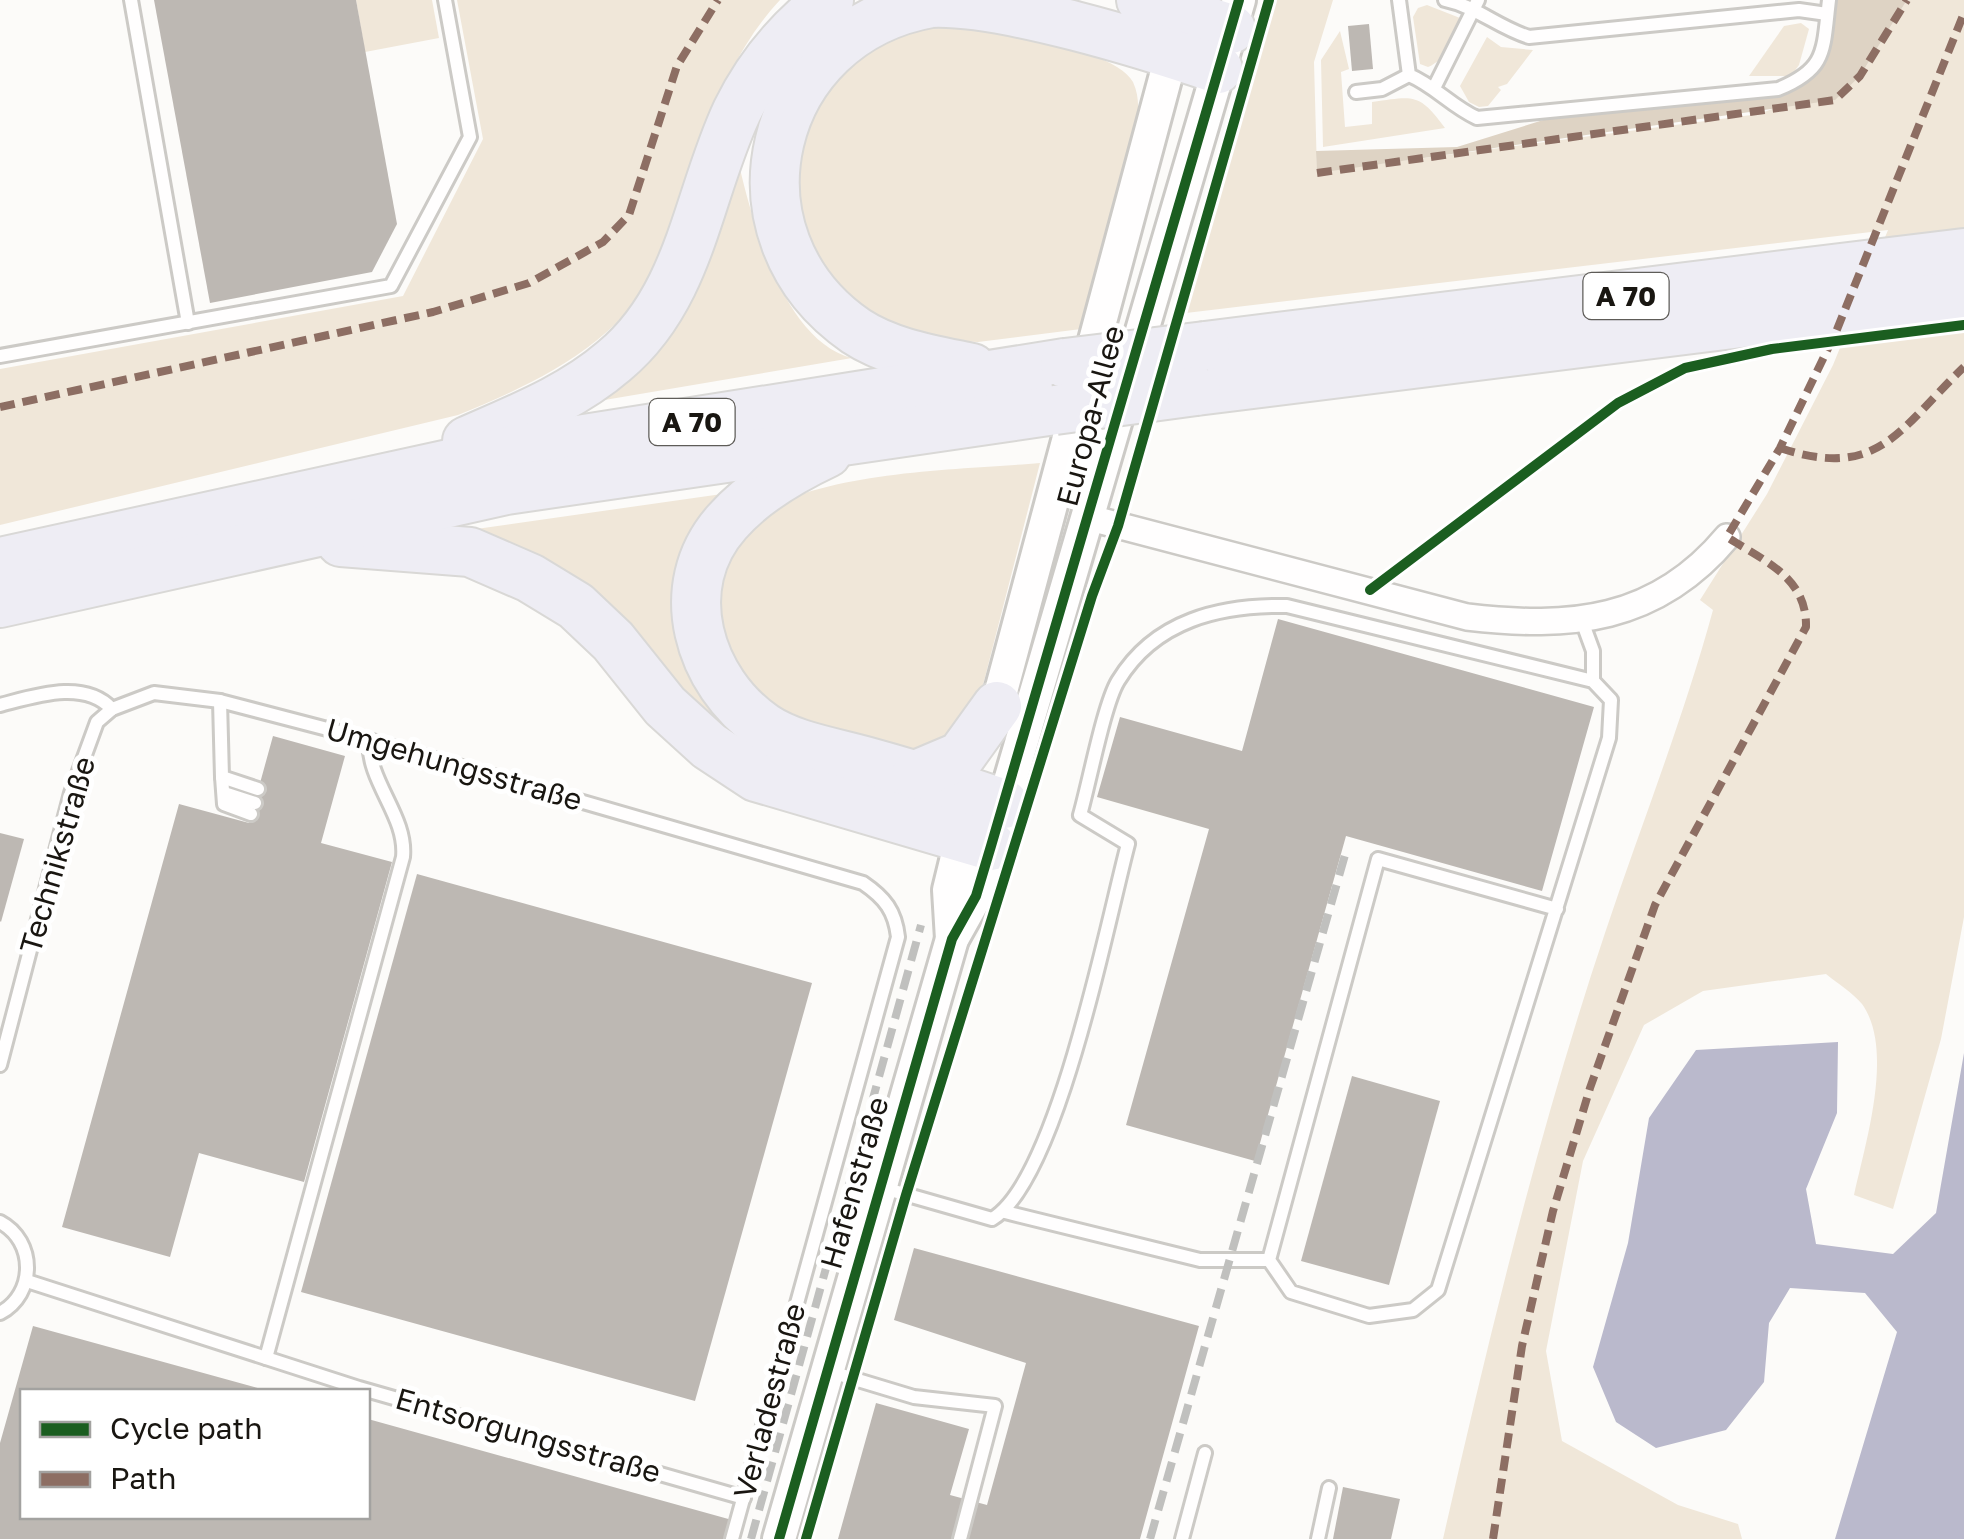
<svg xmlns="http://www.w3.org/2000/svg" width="1964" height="1539" font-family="'Golos Text',sans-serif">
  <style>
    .green { fill: #f0e7d9 }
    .forest { fill: #ded3c4 }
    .water { fill: #bab9cc }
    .building { fill: #bdb8b3 }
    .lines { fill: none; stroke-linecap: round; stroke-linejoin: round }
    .service-casing { stroke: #cccac6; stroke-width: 18 }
    .minor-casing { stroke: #cccac6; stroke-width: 30 }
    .tertiary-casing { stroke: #cccac6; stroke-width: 38 }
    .motorway-casing { stroke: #d9d8d6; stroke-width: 52 }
    .service { stroke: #fffefe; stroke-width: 12 }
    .minor { stroke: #fffefe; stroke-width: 25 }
    .tertiary { stroke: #fffefe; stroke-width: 32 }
    .motorway { stroke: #eeedf4; stroke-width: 48 }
    .rail { stroke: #c0c0be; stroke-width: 8; stroke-dasharray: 20 10; stroke-linecap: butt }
    .motorway-bridge-casing { stroke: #d9d8d6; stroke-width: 52; stroke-linecap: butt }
    .motorway-bridge { stroke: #eeedf4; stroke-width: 48 }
    .quiet { stroke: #8d6e63; stroke-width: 8; stroke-dasharray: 15 8; stroke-linecap: butt }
    .cycleway-casing { stroke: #fff; stroke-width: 16 }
    .cycleway { stroke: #1b5e20; stroke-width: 10 }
    .labels { text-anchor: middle; stroke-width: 10; stroke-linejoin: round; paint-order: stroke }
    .shield { fill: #fff; stroke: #5e5c58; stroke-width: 2.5 }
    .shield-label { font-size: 28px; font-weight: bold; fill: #191611 }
    .street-label { font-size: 30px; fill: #191611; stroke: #fff }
  </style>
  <rect width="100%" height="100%" fill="#fcfbf9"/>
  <g class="green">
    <path d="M356,0H432L439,38L365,52Z"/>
    <path d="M457,0H780C711,74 698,171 659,261C624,343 536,383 458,415L0,525V369L403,296L483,139Z"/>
    <path d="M1275,0H1333L1314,62L1317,172L1759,114L1860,76L1907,0H1964V917L1941,1039L1893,1209L1854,1195C1865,1144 1895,1050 1862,1004C1853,993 1837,983 1826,974L1703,991L1644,1025L1583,1161L1546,1351L1562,1441L1678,1505L1738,1524L1742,1539H1443C1489,1336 1539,1130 1605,933C1641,825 1683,720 1713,610L1700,600L1767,494L1833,365L1888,230L1186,313Z"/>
    <path d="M1427,5L1460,18C1460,35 1444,61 1428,67L1420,64L1413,17L1418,8Z"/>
    <path d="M1801,23L1809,29L1799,65L1791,76H1749L1784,26Z"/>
    <path d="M930,25C969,26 1115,46 1133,82C1142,101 1137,124 1134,143L1081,329L978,342L933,340L896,330L836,294L791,208L801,125L833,74L881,40Z"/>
    <path d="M1340,31L1349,69L1341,72L1345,127L1372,124V102C1415,96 1419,93 1445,128L1323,147L1321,60Z"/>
    <path d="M1487,37L1501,47L1533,50L1507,84L1498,87L1501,90L1488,106L1479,107L1469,102L1460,86Z"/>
    <path d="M740,169C754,227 785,341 852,358L575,405L668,336L691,300Z"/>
    <path d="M1040,463L974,720L904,763L741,696L710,590C721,570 732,539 749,523C806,470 962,470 1040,463Z"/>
    <path d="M743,491L706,525L708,704L735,742L462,531Z"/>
  </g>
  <path class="forest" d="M1829,0H1907L1860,76L1835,100L1317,173L1316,151L1457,147L1569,112L1793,91L1824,44Z"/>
  <path class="water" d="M1838,1042L1837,1113L1806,1189L1816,1244L1893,1254L1936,1213L1964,1053V1539H1835L1897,1332L1865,1293L1790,1288L1769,1323L1764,1382L1726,1430L1656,1448L1616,1422L1593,1367L1628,1243L1649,1118L1696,1050Z"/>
  <g class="building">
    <path d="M154,0H356L397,224L372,272L210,303Z"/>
    <path d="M1369,24L1373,69L1352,71L1348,26Z"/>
    <path d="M1278,619L1594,707L1542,891L1346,836L1255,1161L1126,1125L1209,829L1097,797L1120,717L1242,751Z"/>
    <path d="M273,736L345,756L321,843L392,862L304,1182L199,1153L170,1257L62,1227L179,804L249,823Z"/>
    <path d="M0,833L24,839L1,922L0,921Z"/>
    <path d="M417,874L812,983L695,1401L301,1292Z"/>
    <path d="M1352,1076L1440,1101L1389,1285L1301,1261Z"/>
    <path d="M914,1248L1199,1326L1140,1539H838L876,1403L969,1429L950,1495L987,1505L1026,1363L894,1320Z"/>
    <path d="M33,1326L265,1390L22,1392V1516H368V1419L732,1520L726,1539H0V1443Z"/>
    <path d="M1343,1487L1400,1499L1391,1539H1333Z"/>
  </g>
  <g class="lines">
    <defs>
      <g id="service">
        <path d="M131,0L188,323"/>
        <path d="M1399,0L1409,75C1435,86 1451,106 1477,118L1778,89C1827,69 1823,51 1829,0"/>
        <path d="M1445,0C1478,7 1497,27 1529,37L1799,10L1827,14"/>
        <path d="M1435,86L1478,0"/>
        <path d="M1356,92L1382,89L1409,75"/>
        <path d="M0,356L391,286L470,137L445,0"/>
        <path d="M1582,621L1593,651V681"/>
        <path d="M220,701L222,777L258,789"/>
        <path d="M0,705C35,696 84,679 112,709"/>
        <path d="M222,777L224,804L251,814"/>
        <path d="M224,793L255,803"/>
        <path d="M0,1065L71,793L97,722L112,709L154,693L220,701L358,737L863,883C885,898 895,911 898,937L732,1539"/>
        <path d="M880,1187L992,1219C1057,1181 1107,923 1128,844L1080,815C1089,784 1104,704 1118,681C1155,620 1220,605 1287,606L1593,681L1611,700L1609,738L1438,1290L1413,1310L1369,1316L1291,1292L1269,1260L1378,859L1557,909"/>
        <path d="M1005,1212L1200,1260H1269"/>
        <path d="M0,1222C36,1241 36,1294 0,1313"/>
        <path d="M27,1281L359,1388L744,1498"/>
        <path d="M266,1358L403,857C407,816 368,783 369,740"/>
        <path d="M828,1371L914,1397L995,1406L960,1539"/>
        <path d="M1182,1539L1205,1453"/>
        <path d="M1318,1539L1329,1488"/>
      </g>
      <path id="minor" d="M1090,518L1467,617C1570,629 1656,622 1727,537"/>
      <g id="tertiary">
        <path d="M992,725L1176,38"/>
        <path d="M952,939L949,890L966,820"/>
        <path d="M779,1539L952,939L976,896L991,846L1239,0"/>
      </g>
      <g id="motorway">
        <path d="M1141,0L1231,29"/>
        <path d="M1205,346L1964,253"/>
        <path d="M972,368C934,360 889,353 856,331C717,235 766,32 931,3C1003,0 1147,45 1218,69"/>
        <path d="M1196,391L1964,295"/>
        <path d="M467,441C519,418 571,398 614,361C691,297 697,196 737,111C759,66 789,30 829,0"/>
        <path d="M827,453C791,470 753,492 727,522C669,587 699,682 764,727C792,746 833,752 865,761C912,774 958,788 1004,804"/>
        <path d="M341,542L470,552L530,578L576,606L613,641L665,706L709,746L756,777L991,846"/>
        <path d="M0,562L509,451L1065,363"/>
        <path d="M0,603L506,490L1055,410"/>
        <path d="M916,775L961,756L997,706"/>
      </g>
    </defs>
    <use href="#service" class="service-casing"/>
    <use href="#minor" class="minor-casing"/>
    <use href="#tertiary" class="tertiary-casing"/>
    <use href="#motorway" class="motorway-casing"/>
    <use href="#service" class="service"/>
    <use href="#minor" class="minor"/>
    <use href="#tertiary" class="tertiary"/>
    <use href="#motorway" class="motorway"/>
    <g class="rail">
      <path d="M751,1539L921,925"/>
      <path d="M1150,1539L1347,848"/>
    </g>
    <defs>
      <g id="motorway-bridge">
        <path d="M1065,363L1205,346"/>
        <path d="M1055,410L1196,391"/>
      </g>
    </defs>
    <use href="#motorway-bridge" class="motorway-bridge-casing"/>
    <use href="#motorway-bridge" class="motorway-bridge"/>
    <g class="quiet">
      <path d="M1317,173L1835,100L1860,76L1907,0"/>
      <path d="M0,407L433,312L529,283L603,242L629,215L677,66L718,0"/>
      <path d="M1780,448C1879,481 1899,429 1964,367"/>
      <path d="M1493,1539L1522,1346L1553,1211L1590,1088L1655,905L1806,627C1807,577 1764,561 1727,537L1780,448L1836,332L1964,13"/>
    </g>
    <defs>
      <g id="cycleway">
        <path d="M1370,590L1618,403L1685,368L1772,349L1964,325"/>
        <path d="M779,1539L952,939L976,896L991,846L1239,0"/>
        <path d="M806,1539L906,1195L1092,596L1118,526L1269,0"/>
      </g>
    </defs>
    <use href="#cycleway" class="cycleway-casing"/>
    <use href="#cycleway" class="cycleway"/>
  </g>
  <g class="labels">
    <g class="shield">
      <rect x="1583.5" y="273" width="85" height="46" rx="8"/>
      <rect x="649.5" y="399" width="85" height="46" rx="8"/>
    </g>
    <g class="shield-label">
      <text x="1626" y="306">A 70</text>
      <text x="692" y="432">A 70</text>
    </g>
    <g class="street-label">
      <text transform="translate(1091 416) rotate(-75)" y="10">Europa-Allee</text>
      <text transform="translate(454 765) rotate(16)" y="10">Umgehungsstraße</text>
      <text transform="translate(58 855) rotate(-74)" y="10">Technikstraße</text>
      <text transform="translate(855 1183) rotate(-74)" y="10">Hafenstraße</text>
      <text transform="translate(770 1401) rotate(-75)" y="10">Verladestraße</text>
      <text transform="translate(528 1436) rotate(16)" y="10">Entsorgungsstraße</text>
    </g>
  </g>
  <rect x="20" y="1389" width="350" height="130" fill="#ffffff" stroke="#a3a2a0" stroke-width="2.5"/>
  <rect x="40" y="1422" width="50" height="15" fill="#1b5e20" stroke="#a3a2a0" stroke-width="2.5"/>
  <text x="110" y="1439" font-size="30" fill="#191611">Cycle path</text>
  <rect x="40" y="1472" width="50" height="15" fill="#8d6e63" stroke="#a3a2a0" stroke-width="2.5"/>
  <text x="110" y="1489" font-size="30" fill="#191611">Path</text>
</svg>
